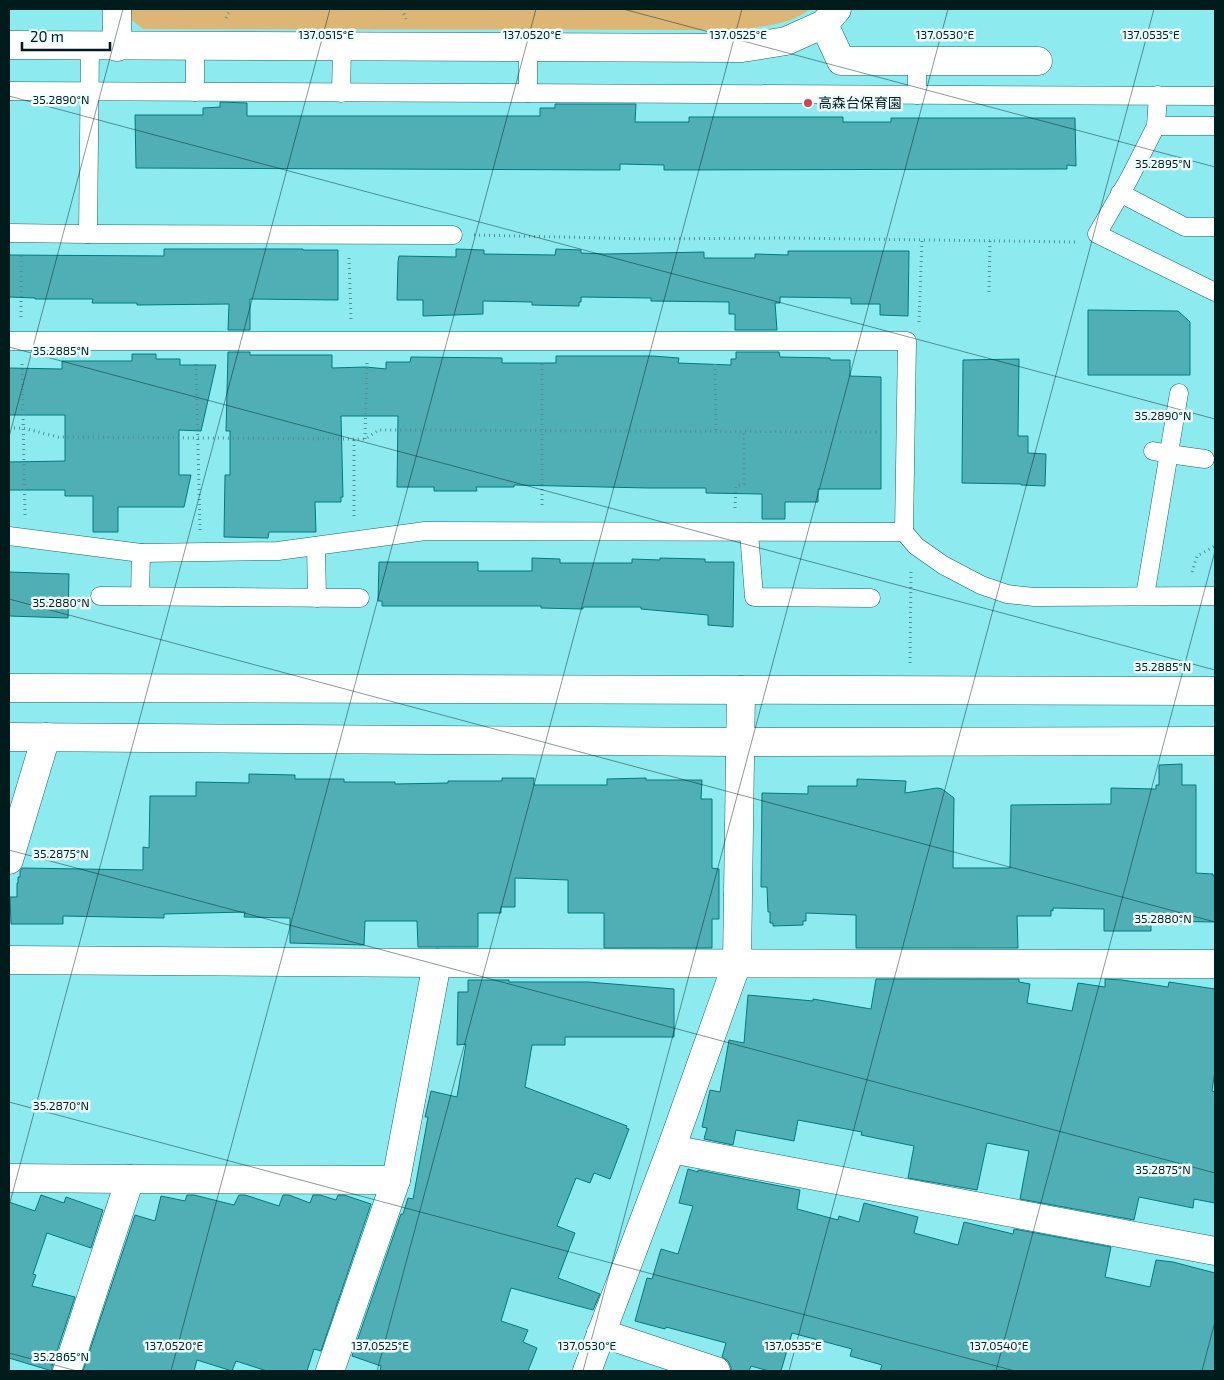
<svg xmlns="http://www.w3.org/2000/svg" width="1224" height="1380" font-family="'Exo 2','Noto Sans JP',sans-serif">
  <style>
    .green { fill: #ddb676 }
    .building { fill: #4fafb4; stroke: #007a7f }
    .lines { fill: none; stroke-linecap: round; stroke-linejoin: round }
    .service-casing { stroke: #17666a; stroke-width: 19 }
    .minor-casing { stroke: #17666a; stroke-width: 29 }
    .tertiary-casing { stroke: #17666a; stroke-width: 29 }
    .path { stroke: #509195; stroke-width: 3; stroke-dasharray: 1 4; stroke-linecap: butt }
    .service { stroke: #fff; stroke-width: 18 }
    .minor { stroke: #fff; stroke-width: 28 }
    .tertiary { stroke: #fff; stroke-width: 28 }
    .ticks { fill: none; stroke: #001b1c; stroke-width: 1; stroke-opacity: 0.45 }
    .poi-dot { fill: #d44350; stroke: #edfeff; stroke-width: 2 }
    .labels { text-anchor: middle; stroke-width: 5; stroke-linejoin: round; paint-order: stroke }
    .poi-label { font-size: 14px; fill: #001b1c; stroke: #edfeff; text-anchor: start }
    .ticks-label { font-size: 12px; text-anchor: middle; fill: #001b1c; stroke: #edfeff; stroke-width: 5; stroke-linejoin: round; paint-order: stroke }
  </style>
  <rect width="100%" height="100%" fill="#8debf0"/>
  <path class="green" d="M129,9H810C790,25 763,26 738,30L143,29L129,18Z"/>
  <g class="building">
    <path d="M220,102L247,103V116H540V108H555V104H636L635,122H689V117H843V122H891V118H1075L1076,166L1067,165V169L664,170V165L620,164V170L136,168L135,115H203V108L220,107Z"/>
    <path d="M164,249H303V250H338V300L250,299V330H228L229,304L137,305V303H92L93,299H35V298L9,297V255L164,256Z"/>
    <path d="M456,249L484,250V254L555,255L556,249L581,250V253L605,254L704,252V258H755V254L788,255V251H909L908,316L880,315V304H851V298L780,297V303H775L777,330H735V314H729V302L651,301V298L581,297V302H579V306H577L532,305V302L483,301V314L423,316V300H397L398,262L399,256L456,257Z"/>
    <path d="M1088,310L1178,311L1190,322V375H1088Z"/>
    <path d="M228,352H250V355H332V368L366,367L386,369V362H410L411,357L502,358V363H556V356H653L679,358L678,363L731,365V359H736V352H779L780,357L830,358V360H850V376L881,377V489H818V502H785V519H762V494L706,493V488H648L514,485V487H476L477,491H434V487H397L398,416H341L343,497H341V502H315L316,532H269L268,538L224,537L225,475H230V431H226Z"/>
    <path d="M132,354H156V359H180V365H216L201,431L179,430V475H191L184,507H118V532H93V496H65V490H9V462L65,461V415H9V368L62,369V361H132Z"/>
    <path d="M1019,359L1018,436H1028V453L1046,454L1045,486L1021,485V484L962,483L963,360Z"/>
    <path d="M532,558L560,559V563H632V559L660,560V558L705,559V562H734L733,627L708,625V615L641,609V607H583V609L541,608V606H382V601H378L379,562H478V571H532Z"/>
    <path d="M9,572L69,574L68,618L9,616Z"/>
    <path d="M1182,764V785H1196V873L1213,874V876H1215V922L1151,921V931H1104V909L1053,908V911L1051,910V916H1017L1018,948H856V915L806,913V921H803V925L773,926V923H770V912H768L767,887H761L762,793L808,794V786H857V779L906,781L905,793L937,788L942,789L954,798L953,868H1010L1011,805L1111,804V788L1156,789V785H1159V765Z"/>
    <path d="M249,774L295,775V779H344V782H395V784L448,783V781H502V778H534V785H607V779L646,778V780H702L701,799H712V868L719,869V919H712V948H604V913H568V880L515,878V907H501V913H478V947H418L417,921H365L364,945L290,943V918L244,917L245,912L164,914V918L63,916V924H11L10,897H17V883H18V877H20V871L22,868L143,870V847L149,848L150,796H196V782L249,783Z"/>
    <path d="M876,979H1019V982L1030,984L1027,1003L1072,1011L1078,983L1105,987V979L1122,980L1168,987L1169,982L1215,989V1070L1212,1091L1215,1092V1203L1194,1199L1193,1208L1139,1197L1134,1220L1020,1199L1029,1151L987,1143L977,1190L908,1178L914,1146L861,1135L862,1132L798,1120L794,1141L736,1130L733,1145L704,1139L707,1128L702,1127L710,1090L720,1092L729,1040L744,1043L748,995L813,1001V999L871,1009Z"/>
    <path d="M468,980H509V982H588L674,989V1037H565V1045H532L525,1087L627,1126L626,1128L629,1129L610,1179L594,1173L590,1183L576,1178L557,1226L575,1233L558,1278L600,1294L593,1310L511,1288L501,1321L528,1330L523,1342L537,1348L528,1371H380L381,1366L352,1356L401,1214H403L408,1198L413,1199L428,1117H425L431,1091L457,1097L466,1044L457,1045L458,992H468Z"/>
    <path d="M688,1169L698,1172V1170L800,1190L797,1209L838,1220L839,1216L859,1222L864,1203L918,1217L914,1233L958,1245L964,1222L1013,1234L1014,1229L1111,1247L1105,1277L1150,1287L1156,1260L1173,1262L1215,1273V1371H880L882,1365L850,1356L852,1349L792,1333L781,1371H769L751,1366L749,1371H731V1367L728,1361L722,1357L726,1343L666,1327L665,1329L635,1321L647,1278L652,1279L661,1249L678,1254L693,1206L679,1203Z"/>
    <path d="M41,1195L64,1203L66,1197L103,1210L91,1248L47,1233L33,1274L36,1275L32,1286L75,1297L52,1366V1371L9,1358V1202L35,1211Z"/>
    <path d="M187,1195H194L234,1205L239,1195H245L279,1206L283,1195H289L310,1203L313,1195H320L336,1200L338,1195H344L371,1204L321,1351L314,1349L307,1371H267L236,1361L232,1371L197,1360L194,1371H83L135,1215L155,1221L161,1196L185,1201Z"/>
  </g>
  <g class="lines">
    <defs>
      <g id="service">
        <path d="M528,47V93"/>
        <path d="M917,61V95"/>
        <path d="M9,91L1215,96"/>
        <path d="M195,92V47"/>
        <path d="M341,93L342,47"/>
        <path d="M1158,95L1156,126L1129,179L1097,234L1215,292"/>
        <path d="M1156,126H1215"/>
        <path d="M1120,193L1185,227H1215"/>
        <path d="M9,233L88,234L453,235"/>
        <path d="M88,234L90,46"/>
        <path d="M9,341H907L904,532"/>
        <path d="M1153,451L1169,454L1205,459"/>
        <path d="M749,532L754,597L871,598"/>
        <path d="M9,536L141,553L278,551L425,531L904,532L916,546L943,565L981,585L1007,594L1034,597L1215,596"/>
        <path d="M316,546L317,598"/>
        <path d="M100,596L360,598"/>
        <path d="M140,596L141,553"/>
        <path d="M1145,596L1179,393"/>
      </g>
      <g id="minor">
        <path d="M824,24L841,61H1038"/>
        <path d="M9,45L742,48L786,41L824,24L837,9"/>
        <path d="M117,47V9"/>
        <path d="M9,860L46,737"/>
        <path d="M9,960L437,963L1215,964"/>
        <path d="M671,1149L1215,1251"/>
        <path d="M9,1178L130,1179L396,1180"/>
        <path d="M601,1333L716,1371"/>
        <path d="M67,1371L130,1179"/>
        <path d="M330,1371L396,1180L437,963"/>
      </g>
      <g id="tertiary">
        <path d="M9,688L1215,691"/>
        <path d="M9,737L740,742L1215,741"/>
        <path d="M587,1371L671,1149L737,963L741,690"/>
      </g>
    </defs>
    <use href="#service" class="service-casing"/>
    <use href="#minor" class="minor-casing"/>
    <use href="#tertiary" class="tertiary-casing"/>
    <g class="path">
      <path d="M402,9L406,19"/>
      <path d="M226,18L230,9"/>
      <path d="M474,235L646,239L787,238L1076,242"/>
      <path d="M21,256V318"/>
      <path d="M349,258L351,319"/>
      <path d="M989,292L990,241"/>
      <path d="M919,322L922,240"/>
      <path d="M22,364L25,515"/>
      <path d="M196,364L200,530"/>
      <path d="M542,364V508"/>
      <path d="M715,364L716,432"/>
      <path d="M9,428H23L58,437L354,439H365L379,430L882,432"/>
      <path d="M365,439L367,363"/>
      <path d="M735,508L736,486L744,484V432"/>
      <path d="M354,516V439"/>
      <path d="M1192,572L1197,556L1215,546"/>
      <path d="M910,663L911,572"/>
    </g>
    <use href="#service" class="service"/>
    <use href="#minor" class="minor"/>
    <use href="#tertiary" class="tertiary"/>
  </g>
  <path class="ticks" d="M623,9L1215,167M9,96L1215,419M9,347L1215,670M9,437L123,9M9,599L1215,922M9,850L1215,1173M9,1102L1015,1371M9,1206L330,9M9,1353L77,1371M171,1371L536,9M377,1371L742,9M583,1371L948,9M789,1371L1154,9M996,1371L1215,551M1202,1371L1215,1321"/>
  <circle class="poi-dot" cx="808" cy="103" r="5"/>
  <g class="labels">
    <g class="poi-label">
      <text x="818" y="108">高森台保育園</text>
    </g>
  </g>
  <g class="ticks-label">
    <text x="326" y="39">137.0515°E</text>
    <text x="532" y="39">137.0520°E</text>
    <text x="738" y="39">137.0525°E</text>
    <text x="945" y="39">137.0530°E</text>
    <text x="1151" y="39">137.0535°E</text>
    <text x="61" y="104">35.2890°N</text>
    <text x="1163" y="168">35.2895°N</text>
    <text x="61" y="355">35.2885°N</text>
    <text x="1163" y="420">35.2890°N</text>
    <text x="61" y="607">35.2880°N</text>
    <text x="1163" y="671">35.2885°N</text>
    <text x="61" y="858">35.2875°N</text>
    <text x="1163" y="923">35.2880°N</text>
    <text x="61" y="1110">35.2870°N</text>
    <text x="1163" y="1174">35.2875°N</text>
    <text x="174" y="1350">137.0520°E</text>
    <text x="380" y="1350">137.0525°E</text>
    <text x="587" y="1350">137.0530°E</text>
    <text x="793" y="1350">137.0535°E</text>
    <text x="999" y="1350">137.0540°E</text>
    <text x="61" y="1361">35.2865°N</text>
  </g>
  <rect width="1224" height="1380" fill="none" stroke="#001b1c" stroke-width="20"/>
  <path d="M22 42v8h88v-8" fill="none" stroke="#001b1c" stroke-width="2.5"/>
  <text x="30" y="42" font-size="15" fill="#001b1c" stroke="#edfeff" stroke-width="4" paint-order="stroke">20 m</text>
</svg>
